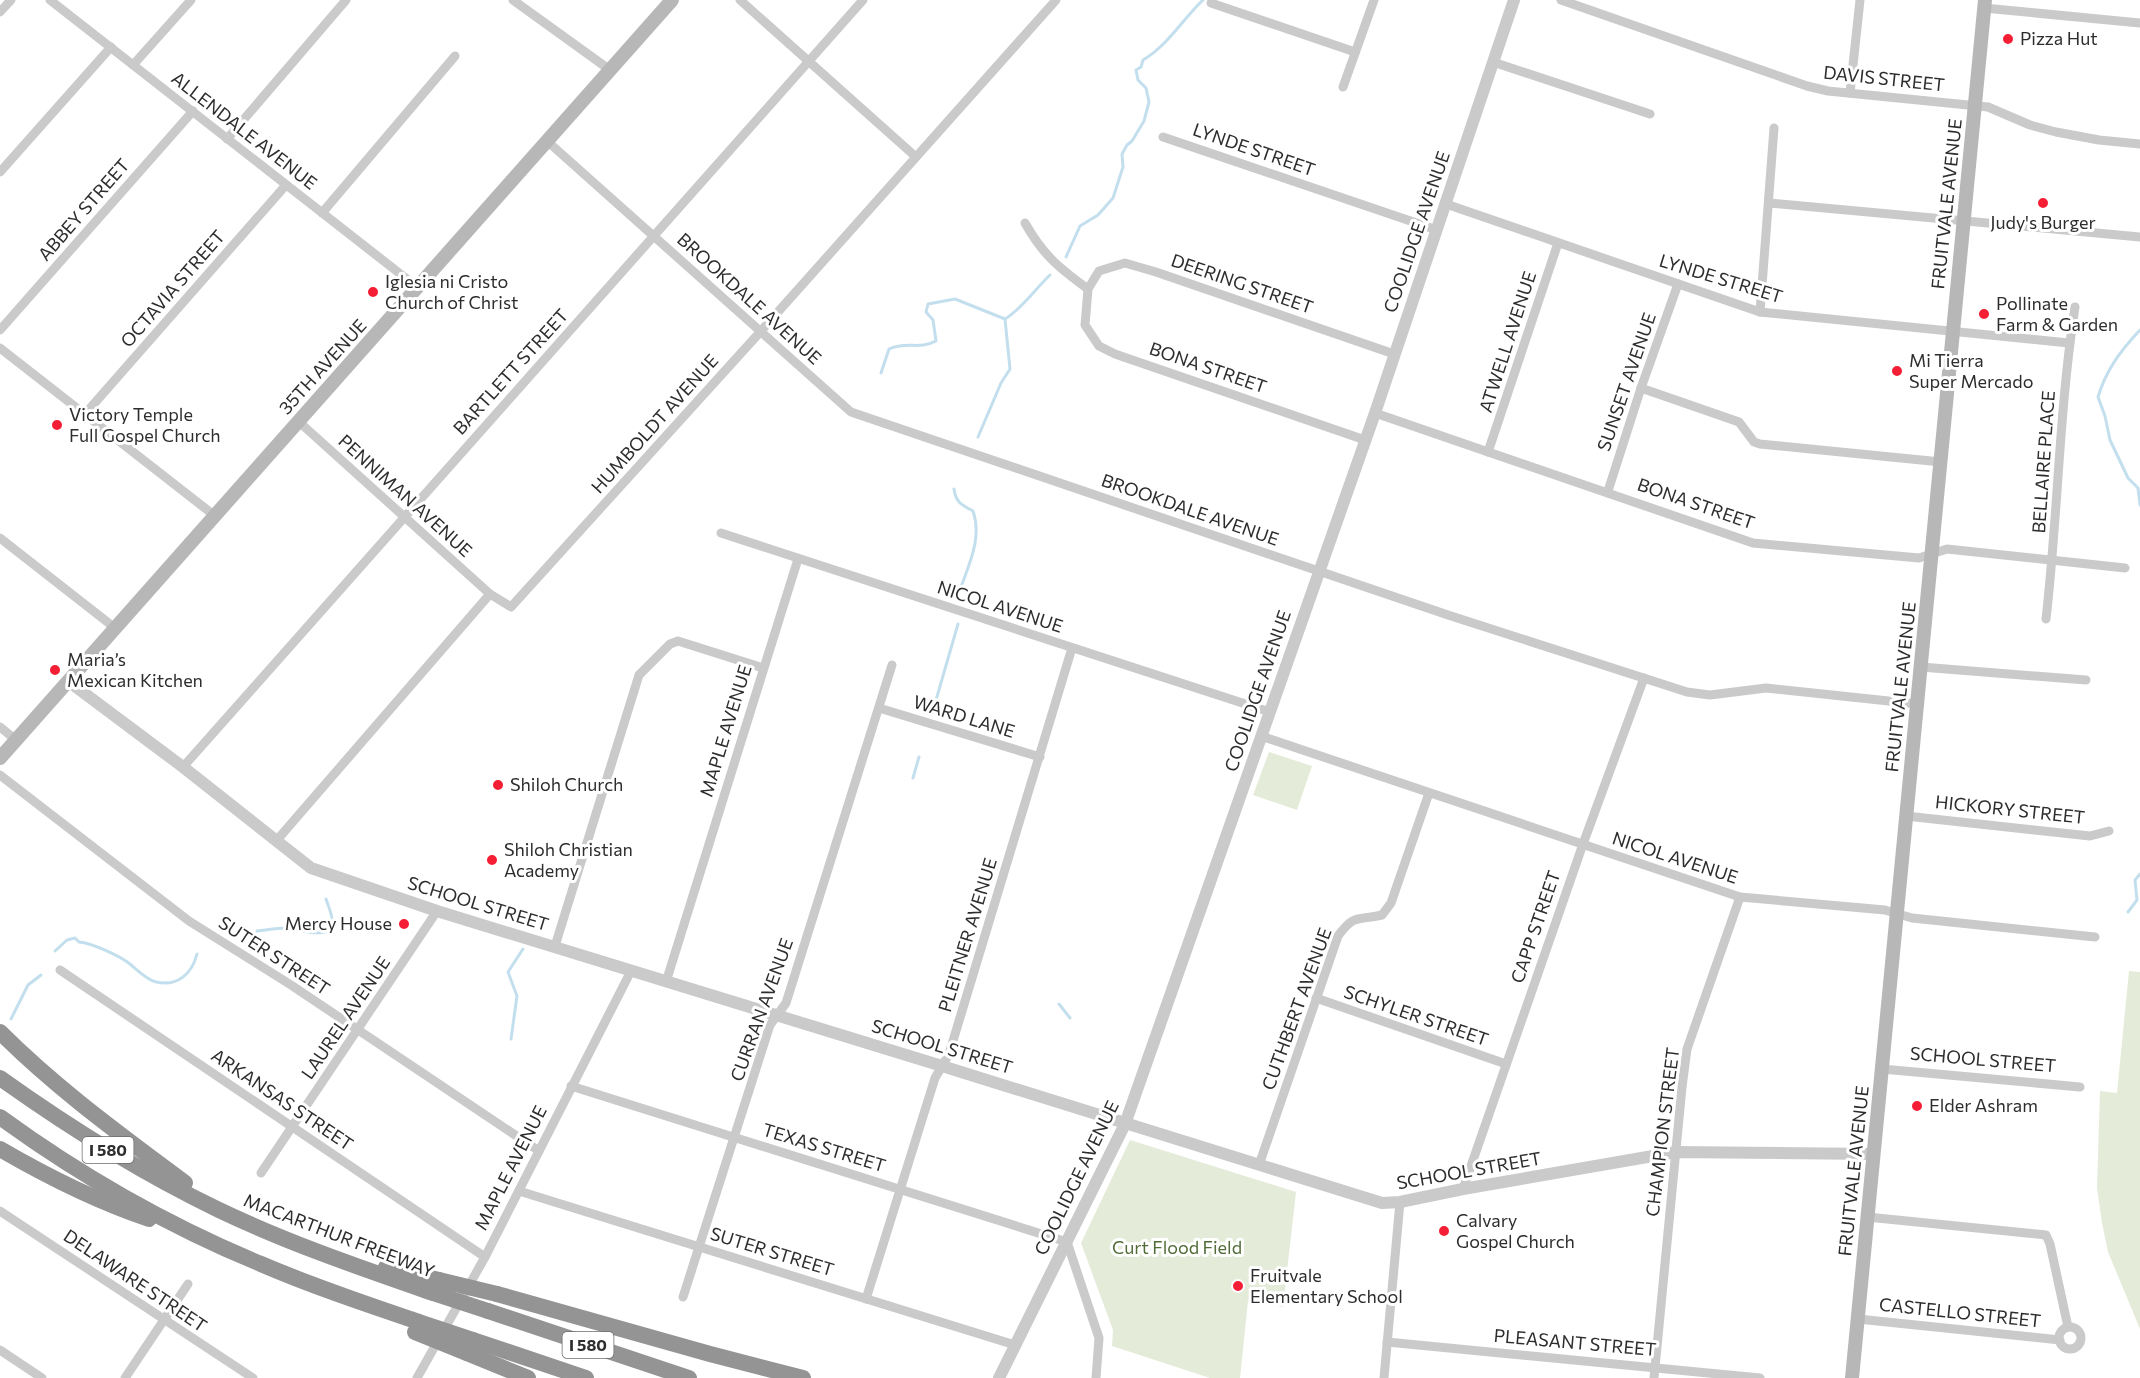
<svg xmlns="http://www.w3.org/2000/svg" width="2140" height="1378" font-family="Commissioner,sans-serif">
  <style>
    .green { fill: #e4ecd9 }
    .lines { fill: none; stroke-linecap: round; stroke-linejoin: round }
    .stream { stroke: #c3dfee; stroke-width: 3 }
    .minor { stroke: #cacaca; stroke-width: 9 }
    .tertiary { stroke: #cacaca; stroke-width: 12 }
    .secondary { stroke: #b7b7b7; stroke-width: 14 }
    .motorway { stroke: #949494; stroke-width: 16 }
    .motorway-bridge { stroke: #949494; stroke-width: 16 }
    .poi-dot { fill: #f41e35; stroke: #fff; stroke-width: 2 }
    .labels { text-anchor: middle; stroke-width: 6; stroke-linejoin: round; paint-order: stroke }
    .shield { fill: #fff; stroke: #6c6c6c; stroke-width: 1.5 }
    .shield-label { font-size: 16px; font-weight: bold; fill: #2d2d2d }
    .poi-label { font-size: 18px; fill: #2d2d2d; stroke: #fff; text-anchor: start }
    .street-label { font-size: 18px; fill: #2d2d2d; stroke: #fff }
    .park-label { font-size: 18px; fill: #516c37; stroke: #fff }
  </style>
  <rect width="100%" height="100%" fill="#fff"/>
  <g class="green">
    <path d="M1269,752L1312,766L1297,810L1253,795Z"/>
    <path d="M2129,971L2140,972V1329L2108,1252L2102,1223L2097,1188L2100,1091L2117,1093Z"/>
    <path d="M1130,1140L1296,1192L1283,1307L1248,1301L1240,1378H1210L1112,1346L1113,1330L1081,1243Z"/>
  </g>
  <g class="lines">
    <g class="stream">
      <path d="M1066,257L1080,226L1098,215L1113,198L1123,167L1122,154L1127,145L1132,141L1144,121L1149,102L1146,88L1138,80L1136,70L1141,67L1143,60C1168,45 1182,20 1203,0"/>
      <path d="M1005,319C1023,308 1035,289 1050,275"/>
      <path d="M2140,330C2121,350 2106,370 2098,397L2105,416L2110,440L2128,478L2138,488L2140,505"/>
      <path d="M881,373L889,349C906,341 919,350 936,341L933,320L926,312L928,304L955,299L1005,319"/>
      <path d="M978,437L1001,383L1010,369L1005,319"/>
      <path d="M954,489C956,503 962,505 973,511C982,537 970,562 961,587"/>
      <path d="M934,707L958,624"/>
      <path d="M913,778L919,757"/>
      <path d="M2128,912L2137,900L2135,880L2140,874"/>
      <path d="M257,931C267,930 276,928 286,928C295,928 332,942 332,922C333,915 328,906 326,899"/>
      <path d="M55,951L67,940L75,938L79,942C92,943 120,956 130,964C137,970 147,980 156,982C177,987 192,974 197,954"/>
      <path d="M1059,1004L1070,1018"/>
      <path d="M11,1019L28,985L41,975"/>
      <path d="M511,1039L517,996L508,972L523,949"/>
    </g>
    <g class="minor">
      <path d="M50,0L417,287"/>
      <path d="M513,0L610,70"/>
      <path d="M740,0L916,157"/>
      <path d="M1561,0L1807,86L1828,91L1988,107L2030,125L2056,132L2099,140L2140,144"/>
      <path d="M1211,3L1355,52"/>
      <path d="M1984,8L2140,23"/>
      <path d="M0,12L11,0"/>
      <path d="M1493,62L1650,114"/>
      <path d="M133,65L191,0"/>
      <path d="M1343,87L1374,0"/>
      <path d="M1850,93L1860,0"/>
      <path d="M1163,137L1437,230"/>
      <path d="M227,139L346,0"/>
      <path d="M547,141L851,412L1448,615L1687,692L1710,695L1766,688L1917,704"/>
      <path d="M0,172L111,47"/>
      <path d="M1769,203L2140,237"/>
      <path d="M1446,204L1760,312L2069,343"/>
      <path d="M322,213L455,56"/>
      <path d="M1025,223C1043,255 1059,268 1088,289"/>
      <path d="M1760,312L1774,128"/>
      <path d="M0,330L193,111"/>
      <path d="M0,348L215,516"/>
      <path d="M1641,388L1739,422L1754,442L1760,444L1941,462"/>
      <path d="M1375,413L1753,543L1919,558L1947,549L2125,568"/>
      <path d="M85,414L286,185"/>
      <path d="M298,421L490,594"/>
      <path d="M1365,440L1115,354L1099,346L1085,325L1088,289L1099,271L1125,263L1156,272L1394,354"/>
      <path d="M1488,452L1558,243"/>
      <path d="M1608,491L1641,388L1678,284"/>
      <path d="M721,533L1270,712"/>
      <path d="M0,538L115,628"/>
      <path d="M2046,619C2058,515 2059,410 2075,307"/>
      <path d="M1921,667L2086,680"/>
      <path d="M879,708L1040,757"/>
      <path d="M0,727L16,740"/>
      <path d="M1261,736L1740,897L1885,910L1912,918L2095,937"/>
      <path d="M183,767L863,0"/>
      <path d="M0,775L189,921L291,985L539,1151"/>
      <path d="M1906,816L2090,836L2109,831"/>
      <path d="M277,840L490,594L511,607L761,331L1056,0"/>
      <path d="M555,946L639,675L670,644L678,641L763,668"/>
      <path d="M60,970L485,1257"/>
      <path d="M666,982L798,559"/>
      <path d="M1316,998L1506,1064"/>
      <path d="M1882,1069L2080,1087"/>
      <path d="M571,1086L1067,1242L1099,1338L1096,1378"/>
      <path d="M1259,1165L1338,936C1355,913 1357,921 1382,915L1391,903L1429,793"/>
      <path d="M261,1173L437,911"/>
      <path d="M1463,1189L1583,844L1644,678"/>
      <path d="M519,1191L1015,1345"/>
      <path d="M0,1211L253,1378"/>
      <path d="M1867,1217L2046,1235L2050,1244L2068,1327"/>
      <path d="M683,1297L770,1025L786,1003L892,665"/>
      <path d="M866,1299L935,1078L949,1054L1072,648"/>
      <path d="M1858,1319L2060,1340"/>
      <circle cx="2070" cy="1338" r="11"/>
      <path d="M1387,1342L1760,1378"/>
      <path d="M0,1350L42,1378"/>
      <path d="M125,1378L188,1284"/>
      <path d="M417,1378L485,1257L631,971"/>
      <path d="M1384,1378L1400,1202"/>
      <path d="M1654,1378L1682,1087L1687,1049L1740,897"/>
    </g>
    <g class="tertiary">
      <path d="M68,681L183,767L311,868L437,911L942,1066L1382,1203L1400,1202L1463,1189L1676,1152L1873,1154"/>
      <path d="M999,1378L1125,1124L1375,413L1514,0"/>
    </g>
    <g class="secondary">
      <path d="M0,758L672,0"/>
      <path d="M1852,1378L1985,0"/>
    </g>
    <g class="motorway">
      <path d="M0,1032C57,1089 121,1135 185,1183"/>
      <path d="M0,1078C70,1128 142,1173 219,1210C288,1243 361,1268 433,1293"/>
      <path d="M0,1117C81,1176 169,1226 261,1264C312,1286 366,1304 419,1322"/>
      <path d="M0,1149C48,1177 96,1201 149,1219"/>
      <path d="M386,1267L439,1280"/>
      <path d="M497,1294L710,1354L803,1378"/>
      <path d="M488,1311L689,1378"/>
      <path d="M473,1340L586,1378"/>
      <path d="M467,1353L528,1378"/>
    </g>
    <g class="motorway-bridge">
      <path d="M439,1280L497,1294"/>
      <path d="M433,1293L488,1311"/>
      <path d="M419,1322L473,1340"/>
      <path d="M415,1332L467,1353"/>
    </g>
  </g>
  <g class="poi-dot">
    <circle cx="2008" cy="39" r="6"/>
    <circle cx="2043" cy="203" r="6"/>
    <circle cx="373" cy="292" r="6"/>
    <circle cx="1984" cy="314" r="6"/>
    <circle cx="1897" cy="371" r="6"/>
    <circle cx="57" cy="425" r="6"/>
    <circle cx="55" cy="670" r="6"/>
    <circle cx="498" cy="785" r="6"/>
    <circle cx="492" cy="860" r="6"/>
    <circle cx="404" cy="924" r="6"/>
    <circle cx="1917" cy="1106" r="6"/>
    <circle cx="1444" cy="1231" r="6"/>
    <circle cx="1238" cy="1286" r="6"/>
  </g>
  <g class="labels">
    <g class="shield">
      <rect x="82.5" y="1137" width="51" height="26" rx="4.5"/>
      <rect x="562.5" y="1332" width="51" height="26" rx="4.5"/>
    </g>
    <g class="shield-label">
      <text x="108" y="1156">I 580</text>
      <text x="588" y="1351">I 580</text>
    </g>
    <g class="poi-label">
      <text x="2020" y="45">Pizza Hut</text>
      <text x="2043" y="229" text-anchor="middle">Judy's Burger</text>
      <text x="385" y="288">Iglesia ni Cristo<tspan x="385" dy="21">Church of Christ</tspan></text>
      <text x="1996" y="310">Pollinate<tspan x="1996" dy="21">Farm &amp; Garden</tspan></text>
      <text x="1909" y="367">Mi Tierra<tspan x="1909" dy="21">Super Mercado</tspan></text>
      <text x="69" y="421">Victory Temple<tspan x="69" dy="21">Full Gospel Church</tspan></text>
      <text x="67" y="666">Maria’s<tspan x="67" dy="21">Mexican Kitchen</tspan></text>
      <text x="510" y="791">Shiloh Church</text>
      <text x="504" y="856">Shiloh Christian<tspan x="504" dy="21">Academy</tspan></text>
      <text x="392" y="930" text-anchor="end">Mercy House</text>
      <text x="1929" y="1112">Elder Ashram</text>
      <text x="1456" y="1227">Calvary<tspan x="1456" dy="21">Gospel Church</tspan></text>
      <text x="1250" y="1282">Fruitvale<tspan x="1250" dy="21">Elementary School</tspan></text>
    </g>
    <g class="street-label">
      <text transform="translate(1884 79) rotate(6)" y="6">DAVIS STREET</text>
      <text transform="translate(244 131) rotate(38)" y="6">ALLENDALE AVENUE</text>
      <text transform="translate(1254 150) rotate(19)" y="6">LYNDE STREET</text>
      <text transform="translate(1947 204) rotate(-84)" y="6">FRUITVALE AVENUE</text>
      <text transform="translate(84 210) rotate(-49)" y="6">ABBEY STREET</text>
      <text transform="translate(1417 232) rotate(-71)" y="6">COOLIDGE AVENUE</text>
      <text transform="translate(1721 279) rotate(17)" y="6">LYNDE STREET</text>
      <text transform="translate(1242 284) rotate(19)" y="6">DEERING STREET</text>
      <text transform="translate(173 289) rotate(-49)" y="6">OCTAVIA STREET</text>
      <text transform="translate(749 299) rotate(42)" y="6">BROOKDALE AVENUE</text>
      <text transform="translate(1508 342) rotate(-72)" y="6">ATWELL AVENUE</text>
      <text transform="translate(323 367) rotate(-48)" y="6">35TH AVENUE</text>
      <text transform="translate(1208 368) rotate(19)" y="6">BONA STREET</text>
      <text transform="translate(511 372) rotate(-48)" y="6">BARTLETT STREET</text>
      <text transform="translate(1627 382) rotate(-71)" y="6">SUNSET AVENUE</text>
      <text transform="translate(655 424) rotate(-48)" y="6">HUMBOLDT AVENUE</text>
      <text transform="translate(2044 462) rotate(-86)" y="6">BELLAIRE PLACE</text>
      <text transform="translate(405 496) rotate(42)" y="6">PENNIMAN AVENUE</text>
      <text transform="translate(1696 504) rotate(19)" y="6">BONA STREET</text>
      <text transform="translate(1190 510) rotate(19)" y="6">BROOKDALE AVENUE</text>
      <text transform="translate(1000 607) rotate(18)" y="6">NICOL AVENUE</text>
      <text transform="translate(1901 687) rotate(-84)" y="6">FRUITVALE AVENUE</text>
      <text transform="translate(1258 691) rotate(-71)" y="6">COOLIDGE AVENUE</text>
      <text transform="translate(964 717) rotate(17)" y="6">WARD LANE</text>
      <text transform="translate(726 731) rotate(-73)" y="6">MAPLE AVENUE</text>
      <text transform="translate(2010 810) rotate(6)" y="6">HICKORY STREET</text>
      <text transform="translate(1675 858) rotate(18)" y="6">NICOL AVENUE</text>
      <text transform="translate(478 904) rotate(17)" y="6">SCHOOL STREET</text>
      <text transform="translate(1536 927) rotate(-71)" y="6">CAPP STREET</text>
      <text transform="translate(968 935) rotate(-73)" y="6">PLEITNER AVENUE</text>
      <text transform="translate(274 956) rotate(33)" y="6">SUTER STREET</text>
      <text transform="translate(1297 1009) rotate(-70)" y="6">CUTHBERT AVENUE</text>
      <text transform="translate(762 1010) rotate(-70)" y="6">CURRAN AVENUE</text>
      <text transform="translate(1416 1016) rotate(19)" y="6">SCHYLER STREET</text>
      <text transform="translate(346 1018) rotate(-56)" y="6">LAUREL AVENUE</text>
      <text transform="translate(942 1047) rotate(17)" y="6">SCHOOL STREET</text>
      <text transform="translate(1983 1060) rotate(5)" y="6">SCHOOL STREET</text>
      <text transform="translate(282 1100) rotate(34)" y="6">ARKANSAS STREET</text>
      <text transform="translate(1663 1132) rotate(-83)" y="6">CHAMPION STREET</text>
      <text transform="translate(824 1148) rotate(17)" y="6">TEXAS STREET</text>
      <text transform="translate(511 1168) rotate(-63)" y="6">MAPLE AVENUE</text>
      <text transform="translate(1469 1171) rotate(-10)" y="6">SCHOOL STREET</text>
      <text transform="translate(1854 1171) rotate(-84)" y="6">FRUITVALE AVENUE</text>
      <text transform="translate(1077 1178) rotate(-64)" y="6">COOLIDGE AVENUE</text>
      <text transform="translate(339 1236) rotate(21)" y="6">MACARTHUR FREEWAY</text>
      <text transform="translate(772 1252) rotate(17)" y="6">SUTER STREET</text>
      <text transform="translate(135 1281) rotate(34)" y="6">DELAWARE STREET</text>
      <text transform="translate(1960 1313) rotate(6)" y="6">CASTELLO STREET</text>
      <text transform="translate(1575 1343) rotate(5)" y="6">PLEASANT STREET</text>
    </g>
    <g class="park-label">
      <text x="1177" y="1254">Curt Flood Field</text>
    </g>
  </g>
</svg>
